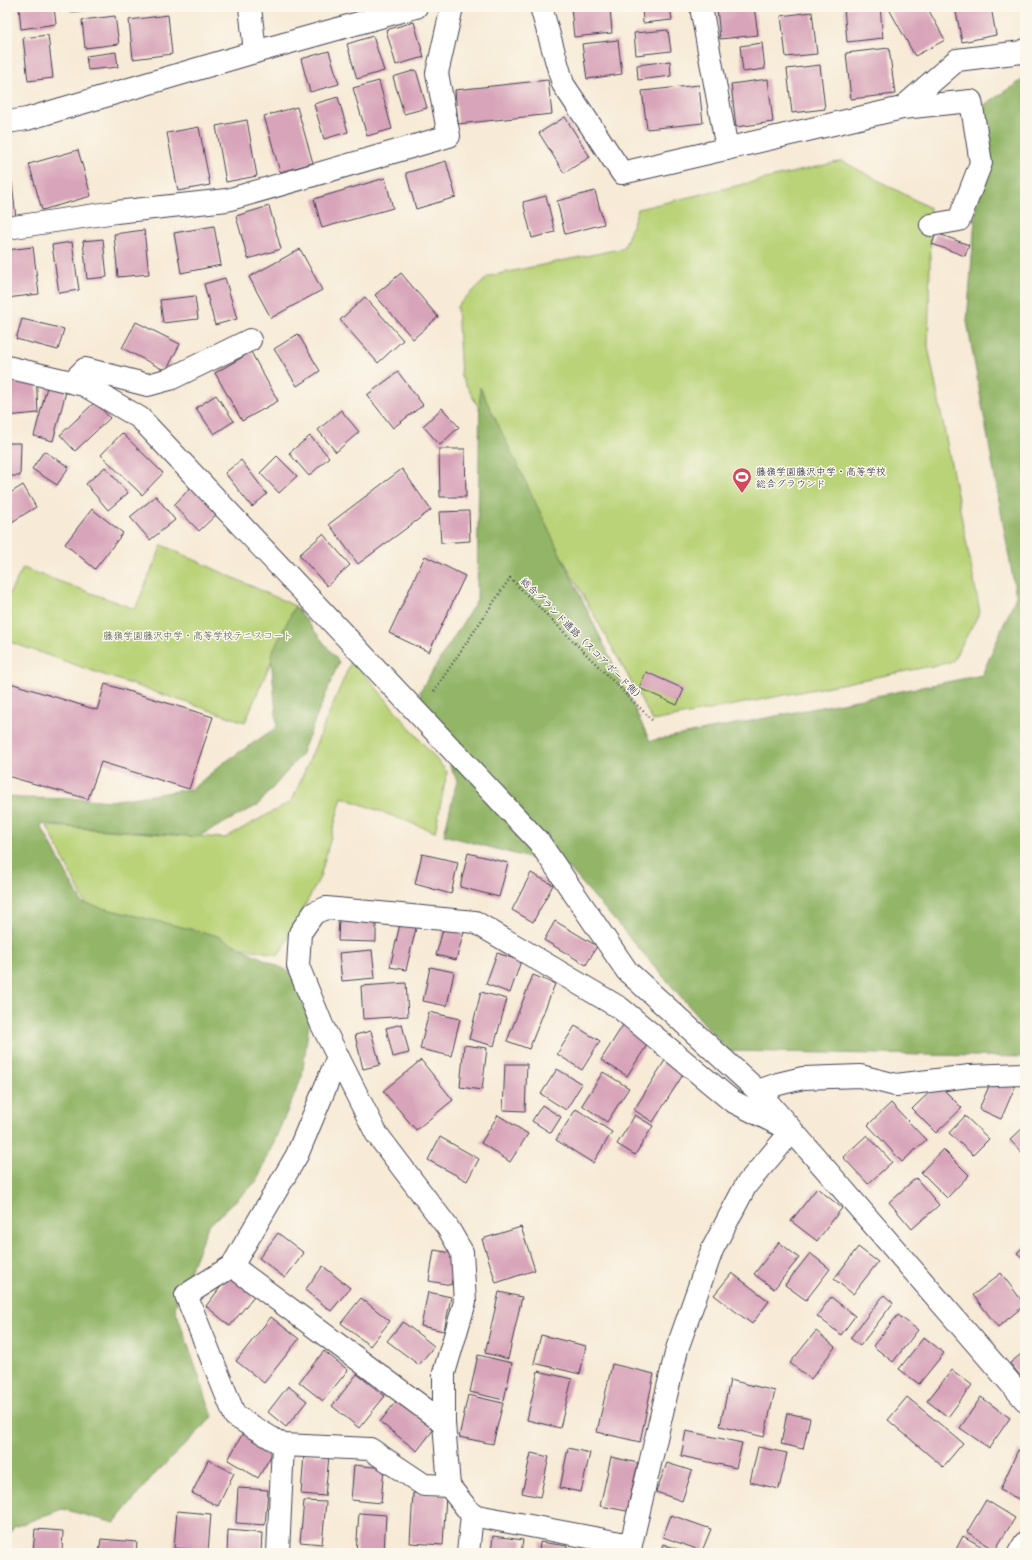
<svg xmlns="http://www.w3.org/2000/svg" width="1032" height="1560" font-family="'Shantell Sans','Klee One',sans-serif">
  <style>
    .green { fill: #bad378; stroke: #6e7a5a }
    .forest { fill: #93b568; stroke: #5a6c52 }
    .building { fill: #d8a4b9 }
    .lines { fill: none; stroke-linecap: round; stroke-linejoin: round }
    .minor-casing { stroke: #424052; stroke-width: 24 }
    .path { stroke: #424052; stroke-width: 2.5; stroke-dasharray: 1 3; stroke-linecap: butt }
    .minor { stroke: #fff; stroke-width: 22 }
    .labels { text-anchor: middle; stroke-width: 3; stroke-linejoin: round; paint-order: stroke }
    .poi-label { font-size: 10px; fill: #22223b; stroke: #fbf7ec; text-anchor: start }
    .park-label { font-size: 10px; fill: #50574d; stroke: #fbf7ec }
    .street-label { font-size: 10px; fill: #22223b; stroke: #fbf7ec }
  </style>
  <rect width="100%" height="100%" fill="#fbf7ec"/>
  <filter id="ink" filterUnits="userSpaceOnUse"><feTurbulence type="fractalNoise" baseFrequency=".025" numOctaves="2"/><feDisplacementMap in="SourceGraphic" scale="8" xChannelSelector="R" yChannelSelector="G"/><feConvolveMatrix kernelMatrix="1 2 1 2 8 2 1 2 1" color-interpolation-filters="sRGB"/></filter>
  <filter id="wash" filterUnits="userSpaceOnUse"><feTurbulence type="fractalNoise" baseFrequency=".012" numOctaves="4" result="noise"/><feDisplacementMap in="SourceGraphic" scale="16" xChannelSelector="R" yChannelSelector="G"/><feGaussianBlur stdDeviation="0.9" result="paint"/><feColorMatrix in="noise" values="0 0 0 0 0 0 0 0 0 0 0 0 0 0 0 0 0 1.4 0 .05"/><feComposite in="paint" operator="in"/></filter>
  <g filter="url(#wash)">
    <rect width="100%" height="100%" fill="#f7ead6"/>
    <g class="green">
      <path d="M842,161L930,208L931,225L928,346L980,612L952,662L653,721L461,376L457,306L489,276L624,248L638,209Z"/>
      <path d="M162,545L295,606L245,722L110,677L7,641V598L23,568L135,609Z"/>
      <path d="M352,659L447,772L435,832L342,797L320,877L279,955L93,919L47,826L225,838L292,801Z"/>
    </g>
    <g class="forest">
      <path d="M1025,78V1057L728,1051L570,869L444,835L457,780L422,708L420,691L477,600L480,387L650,741L982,675L1016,596L967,321L984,105Z"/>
      <path d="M295,606L339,662L301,755L258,805L197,837L40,824L82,903L215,935L294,974L309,1023L302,1077L257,1181L208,1226L175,1308L213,1417L150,1479L115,1523L62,1509L14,1527L7,1537V795L19,798L88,799L110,801L192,789L222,764L277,727L271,655Z"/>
    </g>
    <g id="blocks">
      <g class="building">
        <path d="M19,7H54L56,24L21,29Z"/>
        <path d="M69,7H103V8L70,12Z"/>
        <path d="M140,7H166V8L141,11Z"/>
        <path d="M571,7H610L612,33L574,37Z"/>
        <path d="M642,7H670L672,20L643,23Z"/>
        <path d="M717,7H754L758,35L720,39Z"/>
        <path d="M855,7H880L883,38L847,42L844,8Z"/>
        <path d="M892,7H927L945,40L915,56L889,9Z"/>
        <path d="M955,7H991L996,35L962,42Z"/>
        <path d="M812,12L817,54L786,57L781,16Z"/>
        <path d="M168,15L172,54L133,59L129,20Z"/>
        <path d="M115,16L119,44L85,48L82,20Z"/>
        <path d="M414,22L424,57L396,65L386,30Z"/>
        <path d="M668,30L671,51L636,55L634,33Z"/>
        <path d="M48,35L53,78L28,81L23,38Z"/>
        <path d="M373,36L384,71L357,79L347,44Z"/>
        <path d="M618,40L622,74L587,79L582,44Z"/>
        <path d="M762,43L765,69L743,72L740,46Z"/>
        <path d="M889,48L895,94L851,99L846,53Z"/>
        <path d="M329,51L339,84L310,92L301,59Z"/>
        <path d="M116,52L118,67L88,70L86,56Z"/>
        <path d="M670,61L671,76L638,80L637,65Z"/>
        <path d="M820,65L825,109L792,113L787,69Z"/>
        <path d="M416,70L427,108L404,114L393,77Z"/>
        <path d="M768,79L773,122L736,127L731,84Z"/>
        <path d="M548,80L552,114L458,124L455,90Z"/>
        <path d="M379,81L392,129L367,136L353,88Z"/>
        <path d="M699,85L703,123L647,129L642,91Z"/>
        <path d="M338,97L348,132L324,139L314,104Z"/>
        <path d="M297,107L313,163L280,172L264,116Z"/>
        <path d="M565,117L590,157L564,173L539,133Z"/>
        <path d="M247,120L257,176L226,182L216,126Z"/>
        <path d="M199,127L210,185L178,191L167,133Z"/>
        <path d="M78,150L91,196L42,210L29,164Z"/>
        <path d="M446,161L456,197L416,209L406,173Z"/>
        <path d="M385,178L393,208L322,228L314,199Z"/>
        <path d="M12,182L16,218L7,219V183Z"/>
        <path d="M595,191L604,224L565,234L557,201Z"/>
        <path d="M546,196L555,232L532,238L523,202Z"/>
        <path d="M269,206L281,249L248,259L236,216Z"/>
        <path d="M214,226L221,265L181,273L174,233Z"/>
        <path d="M144,230L149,274L118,277L114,234Z"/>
        <path d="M936,233L969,245L965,256L932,244Z"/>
        <path d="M103,239L107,277L87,279L83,241Z"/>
        <path d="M72,242L79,290L59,293L52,245Z"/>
        <path d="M33,247L39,294L7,298V250Z"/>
        <path d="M300,249L322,290L271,318L249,277Z"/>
        <path d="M401,273L438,317L413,339L375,295Z"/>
        <path d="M225,278L237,319L215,325L204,284Z"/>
        <path d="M195,296L198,319L163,323L160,300Z"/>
        <path d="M365,297L403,340L378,363L340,320Z"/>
        <path d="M22,319L64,329L58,350L16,339Z"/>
        <path d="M136,322L180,344L166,371L122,348Z"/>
        <path d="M298,334L320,371L297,386L274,349Z"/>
        <path d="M251,352L278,401L242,421L215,373Z"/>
        <path d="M36,372L38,413L7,416V374Z"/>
        <path d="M398,372L423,405L393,428L367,395Z"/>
        <path d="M48,383L67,388L53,441L34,436Z"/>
        <path d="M216,395L234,421L214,434L196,408Z"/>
        <path d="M95,402L110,418L75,451L60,435Z"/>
        <path d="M442,408L459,427L440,445L423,426Z"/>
        <path d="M341,410L359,432L336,452L318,430Z"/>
        <path d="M122,433L163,473L142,495L101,455Z"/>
        <path d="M310,436L329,457L309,476L289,453Z"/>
        <path d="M7,443H21L20,476H7Z"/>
        <path d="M439,449H465L466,497H440Z"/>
        <path d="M44,451L69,467L57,485L32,469Z"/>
        <path d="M277,456L297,476L279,493L260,473Z"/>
        <path d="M241,460L267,494L252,507L225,473Z"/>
        <path d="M105,467L128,493L108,510L86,484Z"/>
        <path d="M402,469L431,510L358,564L329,524Z"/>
        <path d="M23,485L36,507L7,525V495Z"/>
        <path d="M192,486L218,513L199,531L174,505Z"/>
        <path d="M156,496L175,520L150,540L130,517Z"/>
        <path d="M92,509L123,533L95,569L65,544Z"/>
        <path d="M469,511L470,541L441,543L439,512Z"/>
        <path d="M323,534L350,565L327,586L299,555Z"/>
        <path d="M425,556L465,576L429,652L389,633Z"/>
        <path d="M646,672L684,689L677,705L639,688Z"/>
        <path d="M7,682L97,710L105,684L213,717L189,789L101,762L88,799L7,776Z"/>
        <path d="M468,853L508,863L499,897L460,887Z"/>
        <path d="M422,854L458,862L451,894L415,884Z"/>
        <path d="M531,873L553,885L533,922L512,910Z"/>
        <path d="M339,918L376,919V942L338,941Z"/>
        <path d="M401,920L417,924L406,970L390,967Z"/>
        <path d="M555,921L597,946L586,965L544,940Z"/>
        <path d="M444,926L464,932L456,960L436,955Z"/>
        <path d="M372,950L375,978L342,981L339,953Z"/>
        <path d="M497,953L521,961L510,993L486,984Z"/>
        <path d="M430,967L454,972L447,1006L423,1001Z"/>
        <path d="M533,975L555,984L529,1049L507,1041Z"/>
        <path d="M406,983L408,1016L363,1019L361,986Z"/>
        <path d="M481,992L507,999L494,1046L469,1039Z"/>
        <path d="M429,1012L460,1019L451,1056L420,1049Z"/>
        <path d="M402,1024L409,1053L393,1057L386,1028Z"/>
        <path d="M623,1025L649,1042L627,1076L601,1060Z"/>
        <path d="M575,1026L600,1041L582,1070L557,1054Z"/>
        <path d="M371,1031L380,1065L363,1069L355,1035Z"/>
        <path d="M464,1045L487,1048L482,1090L460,1087Z"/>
        <path d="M667,1057L686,1070L653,1122L634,1110Z"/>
        <path d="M421,1060L453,1100L416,1130L383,1091Z"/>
        <path d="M505,1064H527L525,1111L503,1110Z"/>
        <path d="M557,1069L582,1084L566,1110L541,1094Z"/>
        <path d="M603,1072L629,1088L607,1122L582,1105Z"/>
        <path d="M993,1077L1015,1087L1001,1119L979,1109Z"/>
        <path d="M938,1084L962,1108L936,1133L912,1109Z"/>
        <path d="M891,1103L926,1140L902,1162L868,1125Z"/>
        <path d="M542,1105L561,1117L551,1133L532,1121Z"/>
        <path d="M576,1109L612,1132L593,1163L556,1140Z"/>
        <path d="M498,1115L528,1134L510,1162L481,1143Z"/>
        <path d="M635,1115L653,1126L635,1155L617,1144Z"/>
        <path d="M965,1116L989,1139L973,1155L949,1133Z"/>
        <path d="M1025,1126V1156L1010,1140Z"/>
        <path d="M867,1135L892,1162L868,1184L843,1157Z"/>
        <path d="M440,1137L479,1159L467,1181L428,1160Z"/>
        <path d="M943,1149L969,1175L947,1198L921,1172Z"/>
        <path d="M916,1178L939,1205L912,1229L889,1202Z"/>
        <path d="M817,1188L842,1208L817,1241L791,1221Z"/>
        <path d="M521,1227L535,1270L496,1283L482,1239Z"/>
        <path d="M278,1233L304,1253L285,1278L259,1258Z"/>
        <path d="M779,1242L799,1258L774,1289L754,1274Z"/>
        <path d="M1025,1245V1260L1017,1253Z"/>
        <path d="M858,1247L878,1262L853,1294L834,1279Z"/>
        <path d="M434,1250L457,1254L451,1285L429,1281Z"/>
        <path d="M810,1253L830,1269L806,1300L785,1285Z"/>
        <path d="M323,1266L350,1288L331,1311L305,1290Z"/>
        <path d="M732,1273L769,1301L752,1324L714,1295Z"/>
        <path d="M1001,1273L1025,1305L998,1327L973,1295Z"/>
        <path d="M229,1276L254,1296L230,1326L206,1306Z"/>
        <path d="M428,1292L451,1297L444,1331L421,1326Z"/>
        <path d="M499,1292L522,1297L508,1359L485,1353Z"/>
        <path d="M884,1295L893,1303L860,1346L850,1338Z"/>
        <path d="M831,1297L855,1316L841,1335L817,1316Z"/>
        <path d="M361,1298L390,1321L370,1346L341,1323Z"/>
        <path d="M898,1315L918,1330L893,1362L873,1346Z"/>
        <path d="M271,1317L299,1339L264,1383L236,1361Z"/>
        <path d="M403,1322L434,1346L419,1365L387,1341Z"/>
        <path d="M816,1331L835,1347L811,1379L790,1363Z"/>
        <path d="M541,1335L586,1346L580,1374L534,1363Z"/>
        <path d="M924,1337L944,1353L919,1384L899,1369Z"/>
        <path d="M324,1351L348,1370L323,1401L299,1382Z"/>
        <path d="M1025,1351V1382L1010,1363Z"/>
        <path d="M478,1355L512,1363L504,1400L470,1392Z"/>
        <path d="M612,1364L654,1374L640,1442L597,1432Z"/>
        <path d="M952,1370L972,1385L948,1417L927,1401Z"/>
        <path d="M538,1371L572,1379L560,1428L527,1420Z"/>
        <path d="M357,1374L385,1396L359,1428L332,1406Z"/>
        <path d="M730,1380L775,1391L764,1437L720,1426Z"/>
        <path d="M288,1386L307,1401L286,1427L268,1412Z"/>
        <path d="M468,1395L503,1403L493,1444L459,1437Z"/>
        <path d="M907,1397L963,1443L943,1467L888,1420Z"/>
        <path d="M981,1397L1010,1418L989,1448L960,1428Z"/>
        <path d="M397,1400L434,1429L417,1451L380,1422Z"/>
        <path d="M787,1413L810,1418L803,1449L781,1444Z"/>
        <path d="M244,1431L275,1449L258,1478L228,1460Z"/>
        <path d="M686,1431L742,1443L736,1468L681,1456Z"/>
        <path d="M758,1447L787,1453L779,1489L750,1482Z"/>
        <path d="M568,1448L590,1453L581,1492L560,1488Z"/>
        <path d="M1018,1450L1025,1454V1502L1000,1490Z"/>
        <path d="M531,1453L549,1457L540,1497L522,1493Z"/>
        <path d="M304,1454L329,1456L325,1496L301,1494Z"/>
        <path d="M611,1457L638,1463L627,1511L600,1506Z"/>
        <path d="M208,1460L234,1473L218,1506L192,1493Z"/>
        <path d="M667,1463L692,1471L682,1501L656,1492Z"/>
        <path d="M354,1465L384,1468L381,1503L351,1500Z"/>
        <path d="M238,1488L268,1490L265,1525L236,1523Z"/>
        <path d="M413,1493L446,1495L443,1545L410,1543Z"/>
        <path d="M986,1500L1015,1518L995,1550L967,1532Z"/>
        <path d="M304,1501L326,1502L322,1544L300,1542Z"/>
        <path d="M177,1511L211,1514L208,1551L174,1548Z"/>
        <path d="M359,1513L386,1515L384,1553H356Z"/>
        <path d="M671,1515L711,1529L702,1551L663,1537Z"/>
        <path d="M35,1529L63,1531L62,1553H33Z"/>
        <path d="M228,1530L262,1533L261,1553H227Z"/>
        <path d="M493,1536L523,1540L521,1553H491Z"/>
        <path d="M963,1536L993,1553H954Z"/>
        <path d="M101,1539L137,1542L136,1553H99Z"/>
        <path d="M540,1542L567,1546L566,1553H539Z"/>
        <path d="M663,1544L687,1553H660Z"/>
        <path d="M591,1547L615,1553H590Z"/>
        <path d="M300,1550L327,1552V1553H300Z"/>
      </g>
    </g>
  </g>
  <g filter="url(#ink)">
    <use href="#blocks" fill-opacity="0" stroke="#424052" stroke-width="1"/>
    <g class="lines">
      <defs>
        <g id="minor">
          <path d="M250,7L255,52"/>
          <path d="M541,7L563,84L622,173L902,108L957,60L1022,52L1025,50"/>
          <path d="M701,7L727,149"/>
          <path d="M902,108L971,101L981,163L959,220L931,225"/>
          <path d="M7,122L27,119L255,52L416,7"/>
          <path d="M7,228L116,212L227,200L449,136L437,73L452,7"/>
          <path d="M7,367L84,385L140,418L539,842L627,971L758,1091L1025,1400"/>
          <path d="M72,382L85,369L148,385L170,379L250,340"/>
          <path d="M338,1057L297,1155L232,1266L186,1295L235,1416L283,1445L370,1449L424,1485L449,1486"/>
          <path d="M758,1091L778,1084L803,1078L860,1076L896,1085L970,1076L1025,1074"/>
          <path d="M232,1266L444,1423"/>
          <path d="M278,1553L283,1445"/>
          <path d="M468,1553L472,1515"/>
          <path d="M629,1553L677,1349L712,1250L746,1185L792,1131L732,1101L620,1008L475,922L326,908L314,913L300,933L298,966L322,1025L376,1133L448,1228L462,1252L465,1302L444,1373V1423L449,1486L472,1515L631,1545"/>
          <path d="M1019,1553L1025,1543"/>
        </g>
      </defs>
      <use href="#minor" class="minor-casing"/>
      <path class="path" d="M434,691L510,578L653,721"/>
      <use href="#minor" class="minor"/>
    </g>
  </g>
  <defs>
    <symbol id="stadium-pin" viewBox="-11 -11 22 30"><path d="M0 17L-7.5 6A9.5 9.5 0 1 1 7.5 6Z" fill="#d1495b" stroke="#fbf7ec"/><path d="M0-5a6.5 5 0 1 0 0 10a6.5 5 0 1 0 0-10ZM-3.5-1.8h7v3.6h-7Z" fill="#fff"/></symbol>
  </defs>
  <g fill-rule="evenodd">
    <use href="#stadium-pin" x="731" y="466" width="22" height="30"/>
  </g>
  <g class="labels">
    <g class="poi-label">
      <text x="756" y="475">藤嶺学園藤沢中学・高等学校<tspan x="756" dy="12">総合グラウンド</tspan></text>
    </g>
    <g class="park-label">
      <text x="198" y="639">藤嶺学園藤沢中学・高等学校テニスコート</text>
    </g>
    <g class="street-label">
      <text transform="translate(583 639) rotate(45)" y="4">総合グランド通路（スコアボード側）</text>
    </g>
  </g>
  <rect width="1032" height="1560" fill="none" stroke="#fbf7ec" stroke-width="24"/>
</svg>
